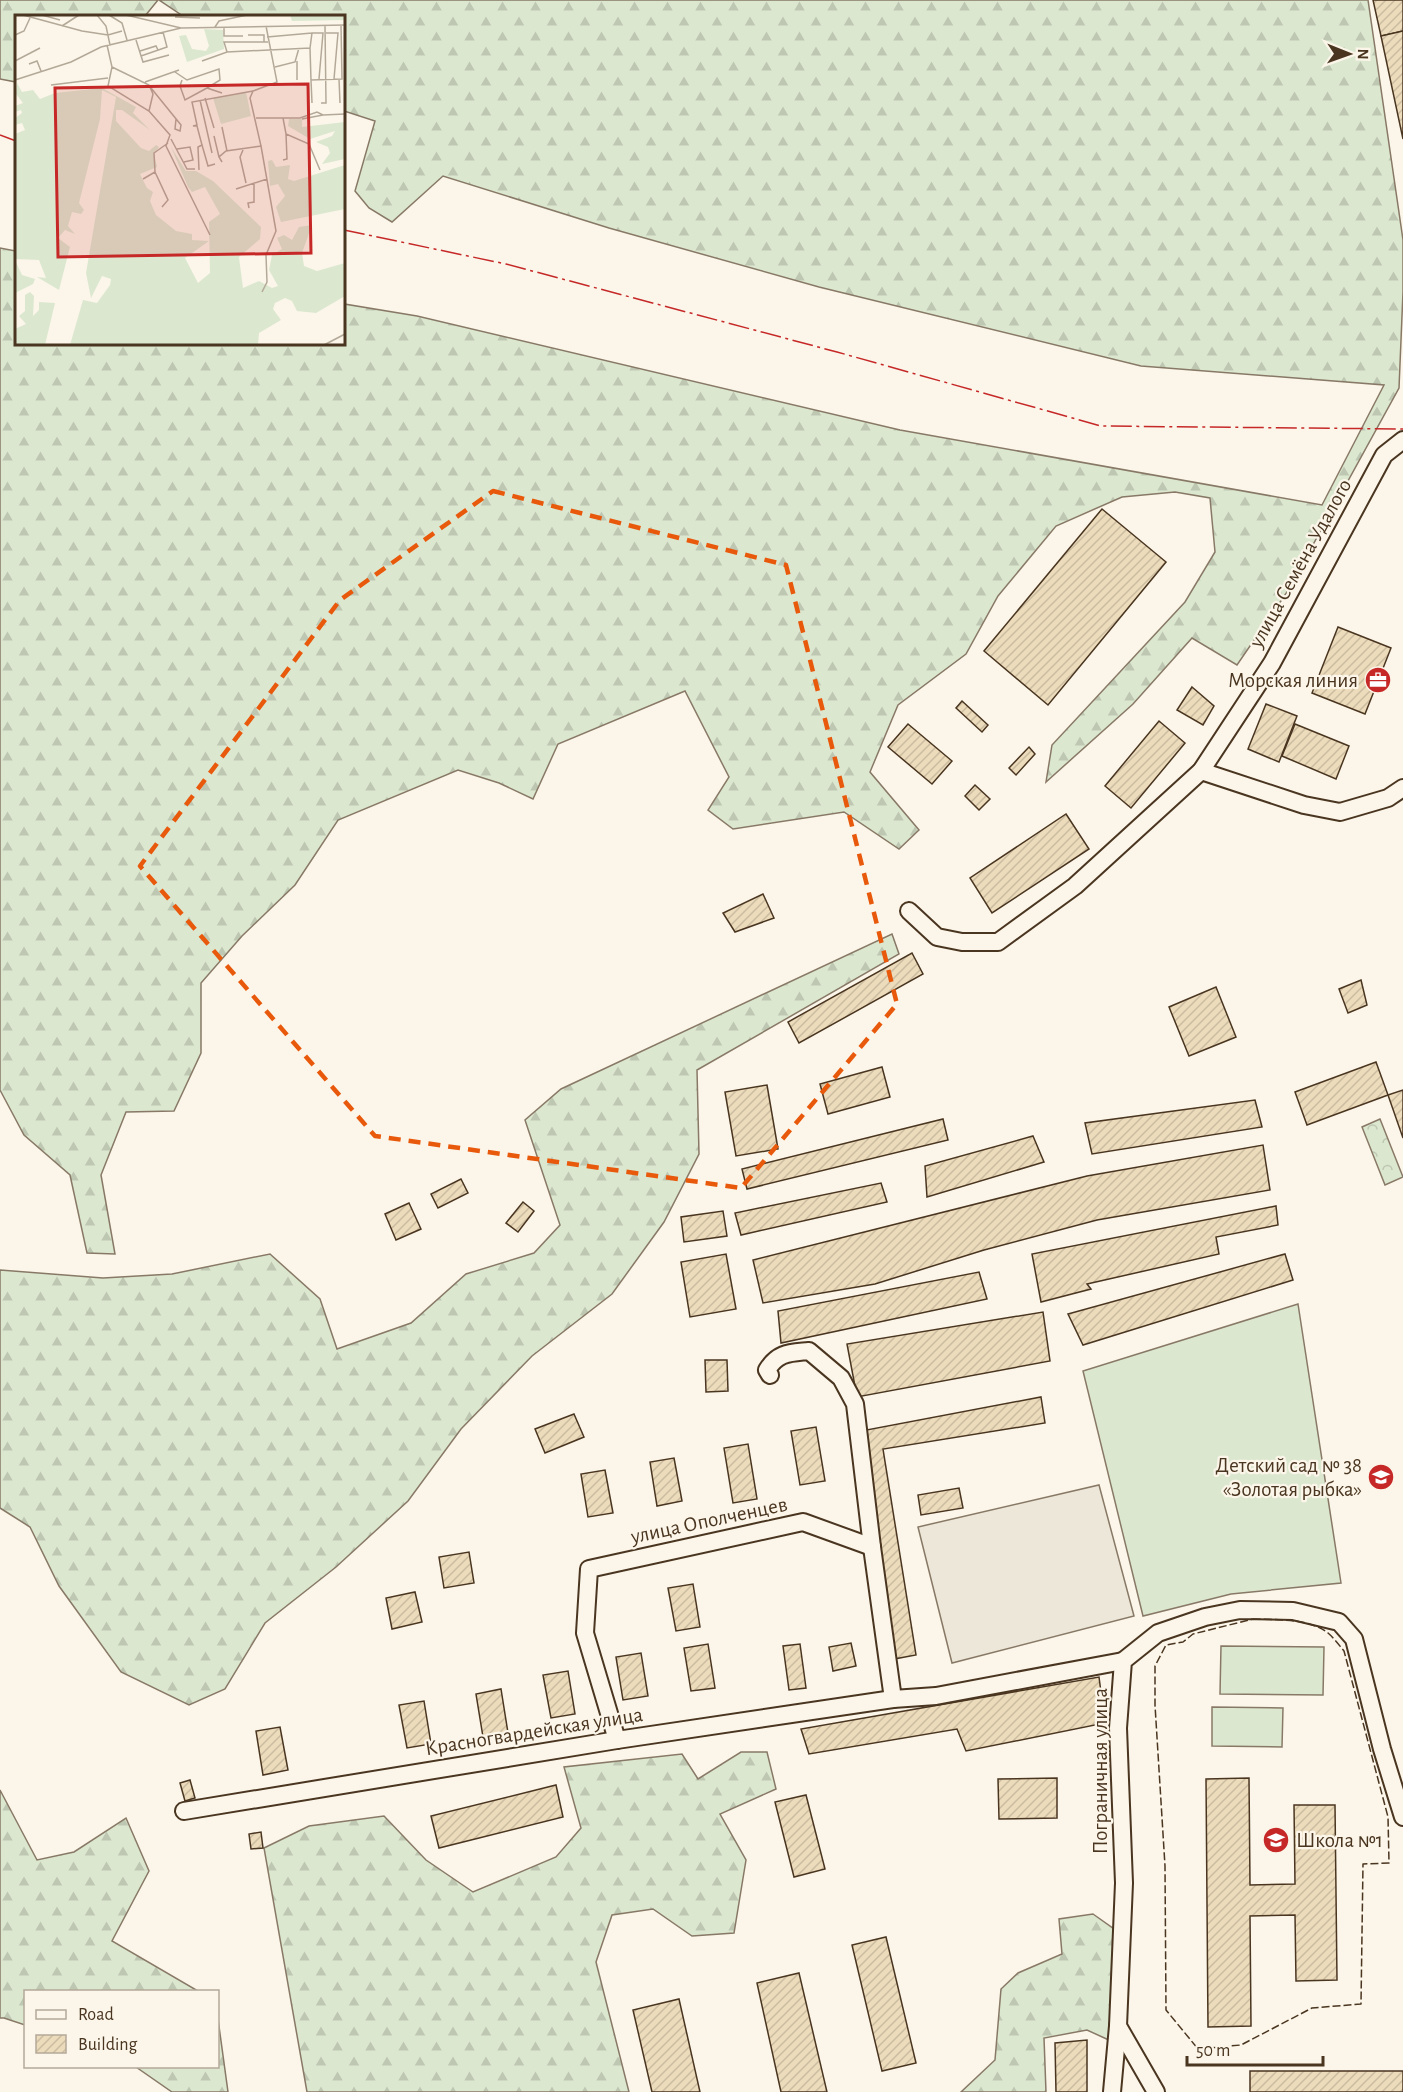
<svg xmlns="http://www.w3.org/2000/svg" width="1403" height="2092" font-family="'Alegreya Sans',sans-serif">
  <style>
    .grass { fill: #dce7d0; stroke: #887966; stroke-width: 1.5 }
    .forest { fill: url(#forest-firs); stroke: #887966; stroke-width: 1.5 }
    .park { fill: url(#park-crowns); stroke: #887966; stroke-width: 1.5 }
    .parking { fill: #ede7d9; stroke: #887966; stroke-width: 1.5 }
    .building { fill: url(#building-hatch); stroke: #4a3520; stroke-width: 1.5 }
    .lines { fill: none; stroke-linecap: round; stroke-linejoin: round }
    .minor-casing { stroke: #4a3520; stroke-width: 20 }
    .minor { stroke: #fbf6e9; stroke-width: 16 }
    .fence { stroke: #4a3520; stroke-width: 1.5; stroke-dasharray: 8 3; stroke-linecap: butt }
    .power { stroke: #c62828; stroke-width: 1.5; stroke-dasharray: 21 4.5 3 4.5; stroke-linecap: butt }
    .marked { fill: none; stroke: #e8590c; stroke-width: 4.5; stroke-dasharray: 12 8; stroke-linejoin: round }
    .labels { text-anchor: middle; stroke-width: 4.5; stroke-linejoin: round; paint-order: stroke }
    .street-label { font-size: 21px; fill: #4a3520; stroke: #fbf6e9 }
    .poi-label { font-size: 21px; fill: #4a3520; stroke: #fbf6e9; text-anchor: end }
    .inset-road { fill: none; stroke: #b4a999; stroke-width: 1.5 }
    .view { fill: #c62828; fill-opacity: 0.15; stroke: #c62828; stroke-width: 3 }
    .inset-edge { fill: none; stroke: #4a3520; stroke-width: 3 }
  </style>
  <defs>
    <pattern id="forest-firs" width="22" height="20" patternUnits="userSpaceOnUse" patternTransform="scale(1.5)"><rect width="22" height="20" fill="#dce7d0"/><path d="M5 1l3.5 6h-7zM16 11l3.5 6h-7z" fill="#bec7b2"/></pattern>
    <pattern id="park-crowns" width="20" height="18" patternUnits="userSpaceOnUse" patternTransform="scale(1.5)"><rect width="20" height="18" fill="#dce7d0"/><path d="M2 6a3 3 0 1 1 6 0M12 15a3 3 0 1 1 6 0" fill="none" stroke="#bec7b2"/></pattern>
    <pattern id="building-hatch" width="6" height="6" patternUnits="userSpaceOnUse" patternTransform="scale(1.5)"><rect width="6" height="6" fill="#ecdcbc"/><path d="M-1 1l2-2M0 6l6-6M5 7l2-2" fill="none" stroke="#ccbda1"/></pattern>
  </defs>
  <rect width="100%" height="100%" fill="#fbf6e9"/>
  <g class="grass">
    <path d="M1298,1304L1341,1583L1231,1594L1143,1616L1083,1371Z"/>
    <path d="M1221,1646L1324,1647L1323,1695L1220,1694Z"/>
    <path d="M1212,1707L1283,1708L1282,1747L1212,1746Z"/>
  </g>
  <g class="forest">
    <path d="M0,0H158L145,16H16V82L0,79Z"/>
    <path d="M159,0H1368L1403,240V292L1399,388L1287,592L1237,665L1192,638L1133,704L1046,782L1052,745L1185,602L1215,552L1210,498L1175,492L1122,497L1056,526L998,596L966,654L898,705L870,772L919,830L899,849L844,812L733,829L708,810L729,777L685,691L558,744L533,799L499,783L458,770L338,820L295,885L242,936L201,983V1053L174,1111L126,1112L101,1175L115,1254L87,1253L70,1175L24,1135L0,1090V248L16,251V344H344V304L417,316L900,430L1322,505L1384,385L1141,366L819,287L609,228L443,176L392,222L369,208L355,191L375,121L344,111V16H183Z"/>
    <path d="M892,934L899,954L697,1070L699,1154L664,1222L612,1294L532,1356L461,1429L408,1501L336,1567L265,1623L225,1689L189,1705L121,1672L59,1586L30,1527L0,1508V1270L103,1278L172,1274L270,1254L320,1299L337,1349L411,1323L466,1274L534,1253L560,1225L525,1120L561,1089Z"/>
    <path d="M741,1752H767L776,1789L720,1814L746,1860L734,1933L692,1936L653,1909L612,1915L596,1962L629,2092H307L264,1848L309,1826L384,1816L426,1860L473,1892L556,1857L581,1828L564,1767L682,1754L698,1779Z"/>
    <path d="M0,1790L37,1860L74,1852L126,1818L149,1871L112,1941L198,1991L26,1992L25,2025L4,2018H0Z"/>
    <path d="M1093,1914L1114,1929L1111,2041L1087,2030L1044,2038L1046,2092H961L995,2060L1001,1989L1018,1973L1062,1954L1059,1919Z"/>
    <path d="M218,2019L228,2092H172L136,2067L218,2066Z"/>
  </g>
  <path class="park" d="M1380,1119L1403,1177L1385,1185L1362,1127Z"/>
  <path class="parking" d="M1099,1485L1134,1616L952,1663L918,1527Z"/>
  <g class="building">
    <path d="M1373,0H1403V31L1381,36Z"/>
    <path d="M1403,31V139L1381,36Z"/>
    <path d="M1102,509L1166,562L1048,705L984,651Z"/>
    <path d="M1338,627L1391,648L1365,714L1312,693Z"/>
    <path d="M1192,687L1214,706L1203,725L1177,710Z"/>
    <path d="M962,701L988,725L982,732L956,708Z"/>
    <path d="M1266,704L1297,716L1279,762L1248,749Z"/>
    <path d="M1159,721L1185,743L1131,808L1105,786Z"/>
    <path d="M908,724L952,761L932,784L888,747Z"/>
    <path d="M1295,724L1349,746L1336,779L1282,756Z"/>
    <path d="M1029,747L1035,754L1016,775L1009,768Z"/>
    <path d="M975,785L990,799L979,810L965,796Z"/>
    <path d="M1066,814L1089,849L992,913L970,878Z"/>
    <path d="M763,894L774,918L735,932L723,913Z"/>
    <path d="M912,953L923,974L799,1043L788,1022Z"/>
    <path d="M1361,980L1367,1005L1348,1013L1339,989Z"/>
    <path d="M1216,987L1236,1037L1189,1056L1169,1007Z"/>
    <path d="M1376,1062L1388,1095L1307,1125L1295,1092Z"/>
    <path d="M882,1067L890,1097L828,1114L820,1084Z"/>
    <path d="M767,1085L778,1149L736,1156L725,1092Z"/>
    <path d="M1403,1090V1138L1388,1095Z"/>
    <path d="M1255,1100L1262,1127L1092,1154L1085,1123Z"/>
    <path d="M943,1119L948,1140L747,1189L742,1169Z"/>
    <path d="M1033,1136L1044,1162L927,1197L925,1166Z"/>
    <path d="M1263,1145L1270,1190L1097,1220L984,1250L875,1284L763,1303L753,1260L1087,1176Z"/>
    <path d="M461,1179L468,1193L438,1208L431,1194Z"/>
    <path d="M881,1183L887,1202L741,1235L735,1213Z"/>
    <path d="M523,1202L534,1211L518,1232L506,1223Z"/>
    <path d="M409,1203L421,1229L396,1240L385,1214Z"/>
    <path d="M1276,1206L1278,1225L1216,1237L1219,1254L1087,1284L1091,1289L1041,1302L1032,1254Z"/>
    <path d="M723,1211L727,1236L684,1242L681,1217Z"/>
    <path d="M726,1254L736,1309L690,1317L681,1262Z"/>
    <path d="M1285,1254L1293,1280L1083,1345L1068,1314Z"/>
    <path d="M979,1272L987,1299L781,1343L778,1311Z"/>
    <path d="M1043,1312L1050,1361L857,1397L847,1344Z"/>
    <path d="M705,1360H727L728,1391L706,1392Z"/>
    <path d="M1041,1397L1045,1423L883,1449L916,1655L894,1659L861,1431Z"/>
    <path d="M574,1414L584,1437L545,1453L535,1429Z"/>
    <path d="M816,1427L825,1481L800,1485L791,1431Z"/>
    <path d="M748,1444L757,1499L733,1503L724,1448Z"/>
    <path d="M674,1458L682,1501L657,1506L650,1462Z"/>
    <path d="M605,1470L613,1513L588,1517L581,1474Z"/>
    <path d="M959,1488L963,1508L921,1515L918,1495Z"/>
    <path d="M469,1552L474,1583L444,1588L439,1557Z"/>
    <path d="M693,1584L700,1627L676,1631L668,1588Z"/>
    <path d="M415,1592L422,1622L392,1629L386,1598Z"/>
    <path d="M851,1643L856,1666L833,1671L829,1647Z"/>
    <path d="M708,1644L715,1688L691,1691L684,1648Z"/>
    <path d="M800,1644L806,1688L789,1690L783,1646Z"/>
    <path d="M641,1653L648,1696L623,1700L616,1657Z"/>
    <path d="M568,1671L575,1714L551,1718L543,1675Z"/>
    <path d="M1099,1677L1105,1723L966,1751L957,1729L809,1754L801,1729Z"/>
    <path d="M501,1689L508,1733L483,1737L476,1694Z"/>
    <path d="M424,1701L431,1744L407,1748L399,1705Z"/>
    <path d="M280,1727L288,1770L263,1775L256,1731Z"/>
    <path d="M1057,1778V1818L999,1819L998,1779Z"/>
    <path d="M1249,1778L1250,1885L1295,1884L1294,1805H1335L1337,1980L1296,1981L1295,1915L1250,1916L1251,2026L1208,2027L1206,1779Z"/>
    <path d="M190,1780L195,1798L185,1801L180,1783Z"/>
    <path d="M556,1785L563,1817L439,1848L431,1816Z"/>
    <path d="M806,1795L825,1869L794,1877L775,1802Z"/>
    <path d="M261,1832L263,1848L251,1849L249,1834Z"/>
    <path d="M886,1937L916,2063L882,2071L852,1945Z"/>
    <path d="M799,1973L827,2092H781L757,1983Z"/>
    <path d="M679,1999L700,2092H652L633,2010Z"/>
    <path d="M1087,2040V2092H1056L1055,2043Z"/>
    <rect x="1250" y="2071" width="153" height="21"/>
  </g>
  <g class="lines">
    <defs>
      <g id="minor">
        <path d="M1201,771L1304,805L1340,812L1388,798L1403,788"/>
        <path d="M909,911L937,937L962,942H998L1075,886L1201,771L1272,663L1384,455L1403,440"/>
        <path d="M770,1375L767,1370C778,1352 790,1353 809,1351L841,1378L855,1404L872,1547L893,1699L936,1696L1123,1661"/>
        <path d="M617,1740L585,1633L589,1569L803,1522L872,1547"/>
        <path d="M184,1811L617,1740L893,1699"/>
        <path d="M1112,2092L1118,2026"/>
        <path d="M1156,2092L1118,2026L1124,1883L1118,1728L1123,1661L1158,1633L1205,1617L1240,1610L1293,1611L1339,1622L1354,1639L1382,1749L1403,1817"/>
      </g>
    </defs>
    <use href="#minor" class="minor-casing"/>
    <use href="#minor" class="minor"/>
    <path class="fence" d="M1253,1619C1277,1620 1309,1618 1328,1633C1334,1638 1339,1645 1344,1651L1388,1817L1389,1863L1363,1864L1361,2004L1312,2008L1241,2045L1198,2049L1166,2010L1165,1866L1155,1705V1666L1166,1645L1183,1642L1193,1634Z"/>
    <g class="power">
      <path d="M0,135L16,141"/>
      <path d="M344,230L506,264L837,352L1101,426L1403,429"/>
    </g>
  </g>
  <path class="marked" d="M493,491L786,565L897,1004L741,1188L375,1136L140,866L340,600Z"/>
  <defs>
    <symbol id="office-disc" viewBox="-11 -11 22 22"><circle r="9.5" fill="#c62828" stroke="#fbf6e9"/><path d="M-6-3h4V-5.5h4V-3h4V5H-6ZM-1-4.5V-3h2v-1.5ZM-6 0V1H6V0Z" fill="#fff"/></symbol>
    <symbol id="school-disc" viewBox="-11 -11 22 22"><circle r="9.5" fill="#c62828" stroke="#fbf6e9"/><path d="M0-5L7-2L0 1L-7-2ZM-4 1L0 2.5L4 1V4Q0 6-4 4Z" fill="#fff"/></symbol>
  </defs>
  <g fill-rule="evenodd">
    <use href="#office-disc" x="1363" y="665" width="30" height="30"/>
    <use href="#school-disc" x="1366" y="1462" width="30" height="30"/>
    <use href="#school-disc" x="1261" y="1825" width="30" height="30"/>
  </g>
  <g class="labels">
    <g class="street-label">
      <text transform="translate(1300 563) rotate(-61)" y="7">улица Семёна Удалого</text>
      <text transform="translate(709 1520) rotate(-12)" y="7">улица Ополченцев</text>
      <text transform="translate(534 1731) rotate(-9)" y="7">Красногвардейская улица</text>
      <text transform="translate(1100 1771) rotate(-90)" y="7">Пограничная улица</text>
    </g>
    <g class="poi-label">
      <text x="1358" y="687">Морская линия</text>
      <text x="1362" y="1472">Детский сад № 38<tspan x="1362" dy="24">«Золотая рыбка»</tspan></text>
      <text x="1296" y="1847" text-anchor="start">Школа №1</text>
    </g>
  </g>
  <g transform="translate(15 15)">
    <rect width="330" height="330" fill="#fbf6e9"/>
    <path d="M231,77L236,101L206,109L198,83Z" fill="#dce7d0"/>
    <path d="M189,14L208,15L209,34L172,47L164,21L171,20L177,34L191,36L194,31ZM2,68L7,77L18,75L25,84L40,78L87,73L121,92L118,98L135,115L107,95H101V106L126,133L134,136L141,130L144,132L139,139L142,152L125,159L132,173L138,177L135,186L141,200L161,216L177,219V225L194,226L170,243L183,268L195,258L194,207L205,199L190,172L177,177L173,172L156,132L171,156H181L198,166L246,212L245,224L224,242L228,273L244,266L257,273L263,271L254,255L257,240L267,234L262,223L269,220L277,225L284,212L297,210L287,238L289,251L302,256L330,248V281L301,298L282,296L277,286L270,283L260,288L258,294L266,305L244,318L243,330H55L68,285L82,288L95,270L96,264L87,261L76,283L71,258L101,82L87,75L85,104L64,188L69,195L66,199L57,197L53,211L60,219L50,215L43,223L55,232L44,275L22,262L31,263L24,245L0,244V119L10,115L7,108L0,110V103L7,98L6,95L0,97V91L8,88L1,79ZM274,104H287V112L330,107V144L307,149L315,138L313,132L301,127L317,121L320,116L295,124L273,111ZM257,145L261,152L275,150L273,164L279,166L330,150V194L266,207L261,192L270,181L263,169L255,171L253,146ZM0,245L7,260L20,264L18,269L0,278ZM15,277L19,281L18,301L24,295V287L40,288L30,330H0V314L11,309L4,301L10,296V280Z" fill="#dce7d0"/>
    <path d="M275,0H330V5L277,6Z" fill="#dce7d0"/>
    <path class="inset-road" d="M8,0L67,16L93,20L107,16M27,0L45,5M82,0L91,11L95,30M94,0L107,8L112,25M111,0L166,13L330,10M160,2L185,3M47,11L64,0M200,12L204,6L232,0M209,12V21H228M311,18H323L319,64M0,20L9,16L15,3M233,20H249V27M252,22L297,18M121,25L128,47L154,40M92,30L97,52L93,71L134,96L155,120L151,131L195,220M295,33L297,18H308L304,64M125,36L141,31L143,35M212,37L209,27H253M126,41L152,32L148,17M0,46L25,33M187,46L212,37L295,33L296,65L327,64L326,10M282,46V65M14,49L22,46L26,56M97,52L134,70L138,79L134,96M260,52L280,47L284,33M160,57L172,65L204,54L205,65L192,73L207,78M324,64L325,88M0,65L56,47L86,32L166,13M167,65L165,71L170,85L192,73M296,65L297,88M130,67L164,55M36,70L93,63M136,73L166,110L165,116L160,114L161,104M190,83L199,113M185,85L197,138M306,88H311L310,11M241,103H285L302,97L308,100L330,99M268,103L271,119L294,129L305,155M287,104L308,100M207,112L212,136M199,121L204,142M156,124L172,154H180M187,130L193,151L200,149M246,131L261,216L251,240L252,267L247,277M162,134L175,132L178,145L169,147M228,135L225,142L231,168M268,145L272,144L271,119M207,147L204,142L211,136L246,131L235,83L238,76L262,67L251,11M184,155L183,132L187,130L182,111H178L182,110L177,87L238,76M140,157L153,185L147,192M128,164L140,157L139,138L153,128M221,174L252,164M234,193L233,188L239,187V168M309,330L330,319"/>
    <path class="view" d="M293,69L296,238L43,242L40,73Z"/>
    <rect width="330" height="330" class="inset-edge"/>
  </g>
  <rect x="24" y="1990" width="195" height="78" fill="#fbf6e9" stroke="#b4a999" stroke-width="1.5"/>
  <rect x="36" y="2010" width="30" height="9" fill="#fbf6e9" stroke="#b4a999" stroke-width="1.5"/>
  <text x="78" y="2020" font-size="18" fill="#4a3520">Road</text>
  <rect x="36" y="2035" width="30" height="18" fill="url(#building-hatch)" stroke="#b4a999" stroke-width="1.5"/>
  <text x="78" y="2050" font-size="18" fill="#4a3520">Building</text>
  <g transform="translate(1349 54) rotate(91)" stroke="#fbf6e9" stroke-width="4.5" paint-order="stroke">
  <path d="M0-4.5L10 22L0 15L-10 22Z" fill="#4a3520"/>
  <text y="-9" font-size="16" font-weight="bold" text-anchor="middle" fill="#4a3520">N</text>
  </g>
  <path d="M1187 2056v9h136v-9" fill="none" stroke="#4a3520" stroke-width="3"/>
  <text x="1196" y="2056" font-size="18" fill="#4a3520" stroke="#fbf6e9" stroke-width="4.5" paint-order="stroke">50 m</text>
</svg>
